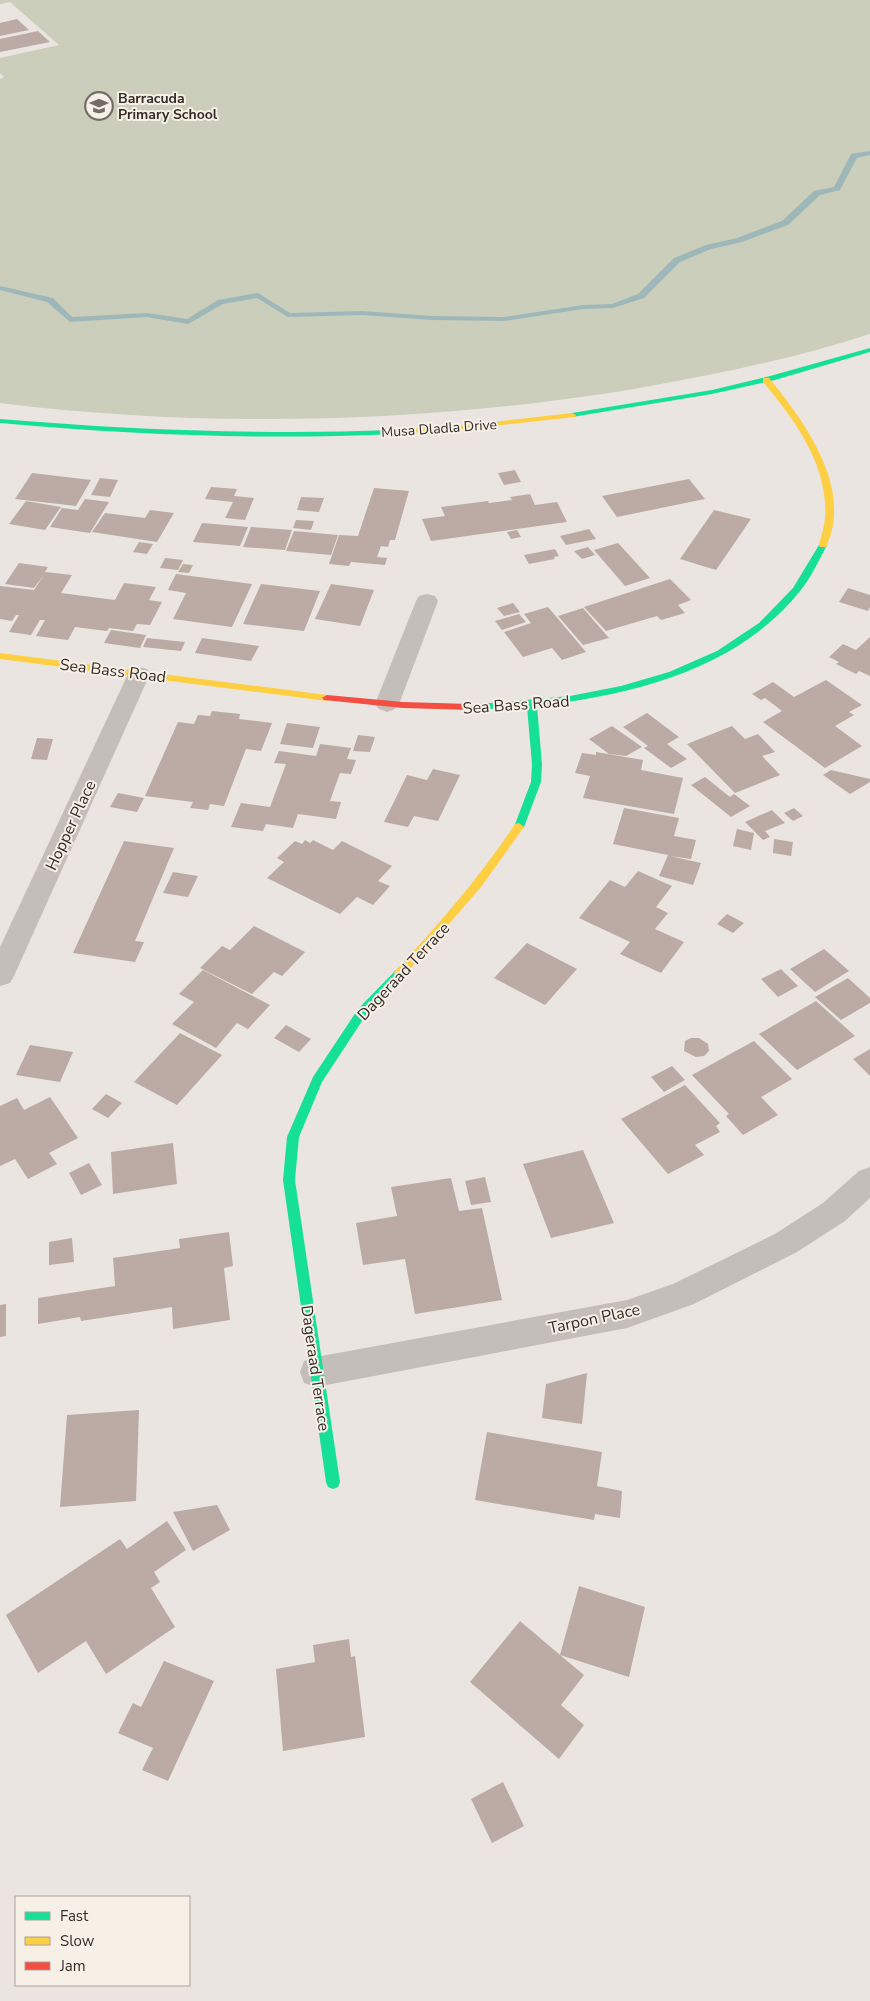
<svg xmlns="http://www.w3.org/2000/svg" width="870" height="2001" font-family="'Nunito Sans',sans-serif">
  <style>
    .green { fill: #cacebb }
    .lines { fill: none; stroke-linecap: round; stroke-linejoin: round }
    .stream { fill: #9eb8b9; fill-rule: evenodd }
    .building { fill: #bcaba4 }
    .street { fill: #c3beb9; fill-rule: evenodd }
    .fast { fill: #16e098; fill-rule: evenodd }
    .slow { fill: #ffcf43; fill-rule: evenodd }
    .jam { fill: #f24e42; fill-rule: evenodd }
    .labels { text-anchor: middle; stroke-width: 4; stroke-linejoin: round; paint-order: stroke }
    .far-poi-label { font-size: 14px; font-weight: bold; fill: #332c28; stroke: #f7f0e7; text-anchor: start }
    .far-street-label { font-size: 14px; fill: #332c28; stroke: #f7f0e7 }
    .street-label { font-size: 16px; fill: #332c28; stroke: #f7f0e7 }
  </style>
  <rect width="100%" height="100%" fill="#eae5e0"/>
  <path class="green" d="M0,0H870V334C793,359 713,375 634,389C426,423 209,429 0,403V79L4,77L0,73V58L59,45L10,2L0,4Z"/>
  <g class="lines">
    <path class="stream" d="M870,151V155L857,158L840,190L820,195L788,225L742,242L711,249L680,262L644,298L613,308L583,309L504,321L432,320L362,315L288,317L257,298L223,304L188,324L147,317L70,322L47,302L0,290V286L53,298L72,317L147,313L187,319L218,300L258,293L290,313L362,311L432,316L504,317L583,305L612,304L638,294L674,258L706,245L737,238L782,221L814,191L834,187L851,154Z"/>
  </g>
  <g class="building">
    <path d="M17,19L29,30L0,36V23Z"/>
    <path d="M38,31L50,42L0,52V39Z"/>
    <path d="M515,470L521,482L504,485L498,473Z"/>
    <path d="M32,473L91,480L76,506L15,499Z"/>
    <path d="M100,478L118,480L110,497L91,495Z"/>
    <path d="M689,479L705,499L617,517L602,496Z"/>
    <path d="M211,487L237,489L234,496L254,498L245,520L225,518L233,502L205,499Z"/>
    <path d="M374,488L409,491L395,540H390L388,547L381,546L377,557L387,558L385,565L351,562L349,566L329,564L339,535L358,536Z"/>
    <path d="M530,494L535,505L557,502L567,522L431,541L422,519L445,516L441,507L488,501L489,503L512,500L510,497Z"/>
    <path d="M301,497L324,498L319,512L297,510Z"/>
    <path d="M85,499L109,502L90,533L50,527L62,508L78,510Z"/>
    <path d="M26,501L61,507L45,530L9,524Z"/>
    <path d="M150,510L174,513L157,542L92,532L105,513L145,518Z"/>
    <path d="M714,510L751,519L716,570L680,559Z"/>
    <path d="M296,520L314,521L311,530L293,528Z"/>
    <path d="M202,523L248,527L240,546L193,542Z"/>
    <path d="M251,527L292,530L285,550L243,547Z"/>
    <path d="M589,529L596,539L566,545L560,536Z"/>
    <path d="M517,530L521,537L511,539L507,532Z"/>
    <path d="M294,531L338,535L331,555L286,551Z"/>
    <path d="M139,542L153,544L147,554L133,552Z"/>
    <path d="M618,543L650,578L625,586L594,550Z"/>
    <path d="M588,547L595,555L582,559L574,551Z"/>
    <path d="M555,549L559,556L554,557L555,559L529,564L524,555Z"/>
    <path d="M165,558L183,560L178,570L160,568Z"/>
    <path d="M19,563L48,567L45,572L72,575L61,593L115,600L124,583L156,587L149,600L162,602L150,625L137,624L133,631L109,628L107,631L75,627L68,640L36,636L45,620H40L31,635L9,632L19,615H16L12,621L0,619V586L34,590L44,575L34,588L5,584Z"/>
    <path d="M183,564L193,565L189,573L178,572Z"/>
    <path d="M176,574L252,584L232,627L173,619L186,593L168,590Z"/>
    <path d="M670,579L691,600L678,605L685,613L661,620L657,616L606,631L584,607Z"/>
    <path d="M261,584L320,591L304,631L243,624Z"/>
    <path d="M331,584L374,590L360,626L315,619Z"/>
    <path d="M848,588L870,595V607L868,611L839,602Z"/>
    <path d="M513,603L520,612L504,616L497,608Z"/>
    <path d="M548,607L586,652L562,660L552,648L523,657L504,632L531,623L524,614Z"/>
    <path d="M583,608L609,638L583,645L558,616Z"/>
    <path d="M519,614L526,622L502,630L495,621Z"/>
    <path d="M111,630L146,635L140,648L104,643Z"/>
    <path d="M870,637V676L859,671L856,674L836,664L839,662L829,657L843,644L856,650Z"/>
    <path d="M147,638L185,642L181,651L143,647Z"/>
    <path d="M202,638L259,646L251,661L195,653Z"/>
    <path d="M826,680L862,705L849,712L854,715L835,726L862,746L825,768L763,722L782,711L765,698L761,700L752,694L773,682L794,697Z"/>
    <path d="M212,711L240,714L239,719L272,723L261,751L246,749L224,806L210,804L208,810L190,808L193,802L145,796L178,722L194,724L198,715L210,716Z"/>
    <path d="M647,713L679,737L667,744L687,759L671,768L644,748L648,746L623,727Z"/>
    <path d="M287,723L320,727L313,748L280,744Z"/>
    <path d="M612,726L642,747L626,756L609,754L589,739Z"/>
    <path d="M732,726L745,739L758,734L775,752L762,756L780,775L735,793L687,744Z"/>
    <path d="M358,735L375,737L370,752L353,751Z"/>
    <path d="M37,738L53,739L47,760L31,759Z"/>
    <path d="M320,744L351,748L347,759L356,760L351,774L340,773L330,801L341,802L336,819L298,814L293,828L266,824L263,831L231,827L241,803L270,807L286,764L274,763L279,751L316,756Z"/>
    <path d="M596,752L643,760L641,770L683,778L674,814L583,798L590,776L575,773L582,753L596,755Z"/>
    <path d="M433,769L460,775L438,821L414,816L408,827L384,822L407,775L427,780Z"/>
    <path d="M831,770L870,779V782L850,794L823,775Z"/>
    <path d="M705,777L730,797L734,794L750,806L731,817L691,785Z"/>
    <path d="M118,793L144,798L137,812L110,807Z"/>
    <path d="M624,808L679,818L674,836L696,840L691,859L670,856L701,863L693,885L659,876L668,855L613,844Z"/>
    <path d="M794,808L803,816L793,821L784,813Z"/>
    <path d="M772,810L785,823L765,831L770,837L763,840L745,822Z"/>
    <path d="M737,829L754,833L751,850L733,846Z"/>
    <path d="M774,839L793,842L791,856L773,853Z"/>
    <path d="M305,840L310,843L313,840L333,850L342,841L392,866L378,881L390,886L373,905L357,897L340,914L267,878L284,862L277,858L295,841L302,844Z"/>
    <path d="M124,841L174,848L135,941L144,942L135,962L73,953Z"/>
    <path d="M638,871L672,886L656,907L668,913L655,929L684,942L661,973L620,954L630,942L579,918L610,880L625,887Z"/>
    <path d="M173,872L198,876L188,897L163,893Z"/>
    <path d="M727,914L744,923L733,933L717,924Z"/>
    <path d="M254,926L305,952L282,976L274,972L252,994L200,968L222,946L230,950Z"/>
    <path d="M527,943L577,969L545,1005L494,978Z"/>
    <path d="M824,949L849,971L815,992L790,969Z"/>
    <path d="M781,969L798,986L778,997L761,979Z"/>
    <path d="M203,970L270,1005L248,1029L237,1023L216,1048L172,1024L194,1002L179,994Z"/>
    <path d="M848,978L870,998V1003L841,1020L815,997Z"/>
    <path d="M816,1001L855,1036L797,1070L759,1034Z"/>
    <path d="M286,1025L311,1039L299,1052L274,1038Z"/>
    <path d="M180,1033L222,1055L177,1105L134,1082Z"/>
    <path d="M691,1038H699L708,1044L709,1051L704,1056L696,1057L684,1051L685,1041Z"/>
    <path d="M754,1041L792,1079L761,1097L778,1115L743,1135L726,1116L729,1114L692,1075Z"/>
    <path d="M30,1045L73,1052L60,1082L16,1075Z"/>
    <path d="M870,1049V1076L853,1059Z"/>
    <path d="M672,1066L685,1080L664,1092L651,1077Z"/>
    <path d="M685,1085L720,1123L716,1126L720,1132L695,1145L704,1155L668,1174L621,1119Z"/>
    <path d="M106,1094L122,1103L108,1118L92,1109Z"/>
    <path d="M50,1097L78,1138L49,1153L57,1164L28,1179L15,1159L0,1166V1106L17,1098L24,1110Z"/>
    <path d="M173,1143L177,1184L113,1194L111,1152Z"/>
    <path d="M583,1150L614,1223L551,1238L523,1164Z"/>
    <path d="M89,1163L102,1185L81,1195L69,1173Z"/>
    <path d="M485,1177L491,1202L471,1205L465,1181Z"/>
    <path d="M451,1178L459,1211L482,1208L502,1300L415,1314L405,1259L363,1265L356,1223L397,1216L391,1187Z"/>
    <path d="M229,1232L233,1266L224,1268L230,1320L173,1329L172,1307L81,1321L80,1317L38,1324V1298L115,1286L113,1258L180,1248L179,1239Z"/>
    <path d="M72,1238L74,1262L49,1265V1242Z"/>
    <path d="M6,1304V1336L0,1337V1305Z"/>
    <path d="M587,1373L582,1424L542,1418L546,1384Z"/>
    <path d="M139,1410L136,1501L60,1507L67,1415Z"/>
    <path d="M487,1432L602,1452L597,1486L622,1491L620,1518L595,1514L594,1520L475,1500Z"/>
    <path d="M217,1505L230,1530L193,1551L173,1512Z"/>
    <path d="M167,1521L186,1550L154,1572L160,1582L151,1588L175,1627L106,1674L86,1641L38,1673L6,1615L120,1539L127,1549Z"/>
    <path d="M579,1586L645,1607L629,1677L560,1655L584,1675L561,1705L584,1725L559,1759L470,1682L520,1621L560,1655Z"/>
    <path d="M349,1639L351,1657L355,1656L365,1737L283,1751L276,1669L315,1662L313,1645Z"/>
    <path d="M164,1661L214,1681L168,1781L142,1770L153,1748L118,1733L133,1703L141,1707Z"/>
    <path d="M503,1782L524,1826L492,1843L471,1799Z"/>
  </g>
  <g class="lines">
    <g class="street">
      <path d="M427,594L435,596L438,601L399,704L395,709L387,712L379,709L375,704L416,601L419,596Z"/>
      <path d="M139,667L147,669L150,674L14,976L10,983L0,986V947L128,674L131,669Z"/>
      <path d="M870,1167V1198L845,1221L797,1252L694,1304L627,1328L316,1387L304,1383L300,1372L304,1361L316,1357L627,1300L673,1284L775,1234L823,1203L859,1171Z"/>
    </g>
    <g class="fast">
      <path d="M870,348V352L775,380L712,394L572,417L568,415L572,413L712,390L770,376Z"/>
      <path d="M0,419C131,430 262,435 394,430L398,432L394,434C262,440 131,435 0,423Z"/>
      <path d="M823,542L827,545C819,560 811,578 800,591C737,670 632,695 537,706L542,764L541,782L524,827L519,831L515,830L514,827L531,782L532,764L527,707L470,710L465,707L467,705L570,696L621,686L669,672L717,651L759,623L793,588L819,545Z"/>
      <path d="M400,969L406,973L404,976L366,1015L322,1082L299,1137L295,1180L340,1482L338,1487L333,1489L328,1487L326,1482L283,1180L287,1137L313,1077L358,1009L396,970Z"/>
    </g>
    <g class="slow">
      <path d="M763,378H769C804,421 854,488 826,547H820L819,545C821,536 824,528 825,519C829,466 795,420 763,382Z"/>
      <path d="M572,413L576,415L575,417L447,431L394,434L390,432L394,430L447,427Z"/>
      <path d="M0,653L327,695L332,698L327,701L0,659Z"/>
      <path d="M519,823L524,827L481,887L404,976H396L394,973L396,970C439,924 480,877 515,824Z"/>
    </g>
    <path class="jam" d="M327,695L403,702L470,704L475,707L470,710L403,708L324,700L322,698Z"/>
  </g>
  <defs>
    <symbol id="school-ring" viewBox="-11 -11 22 22"><circle r="9.5" fill="#f7f0e7" stroke="#736d68" stroke-width="1.5"/><path d="M0-5L7-2L0 1L-7-2ZM-4 1L0 2.5L4 1V4Q0 6-4 4Z" fill="#736d68"/></symbol>
  </defs>
  <g fill-rule="evenodd">
    <use href="#school-ring" x="83" y="90" width="32" height="32"/>
  </g>
  <g class="labels">
    <g class="far-poi-label">
      <text x="118" y="103">Barracuda<tspan x="118" dy="16">Primary School</tspan></text>
    </g>
    <g class="far-street-label">
      <text transform="translate(439 428) rotate(-4)" y="5">Musa Dladla Drive</text>
    </g>
    <g class="street-label">
      <text transform="translate(113 670) rotate(7)" y="6">Sea Bass Road</text>
      <text transform="translate(516 704) rotate(-4)" y="6">Sea Bass Road</text>
      <text transform="translate(70 825) rotate(-65)" y="6">Hopper Place</text>
      <text transform="translate(403 971) rotate(-47)" y="6">Dageraad Terrace</text>
      <text transform="translate(594 1318) rotate(-12)" y="6">Tarpon Place</text>
      <text transform="translate(316 1368) rotate(82)" y="6">Dageraad Terrace</text>
    </g>
  </g>
  <rect x="15" y="1896" width="175" height="90" fill="#f7f0e7" stroke="#a9a29b"/>
  <rect x="25" y="1912" width="25" height="8" fill="#16e098" stroke="#a9a29b"/>
  <text x="60" y="1921" font-size="15" fill="#332c28">Fast</text>
  <rect x="25" y="1937" width="25" height="8" fill="#ffcf43" stroke="#a9a29b"/>
  <text x="60" y="1946" font-size="15" fill="#332c28">Slow</text>
  <rect x="25" y="1962" width="25" height="8" fill="#f24e42" stroke="#a9a29b"/>
  <text x="60" y="1971" font-size="15" fill="#332c28">Jam</text>
</svg>
